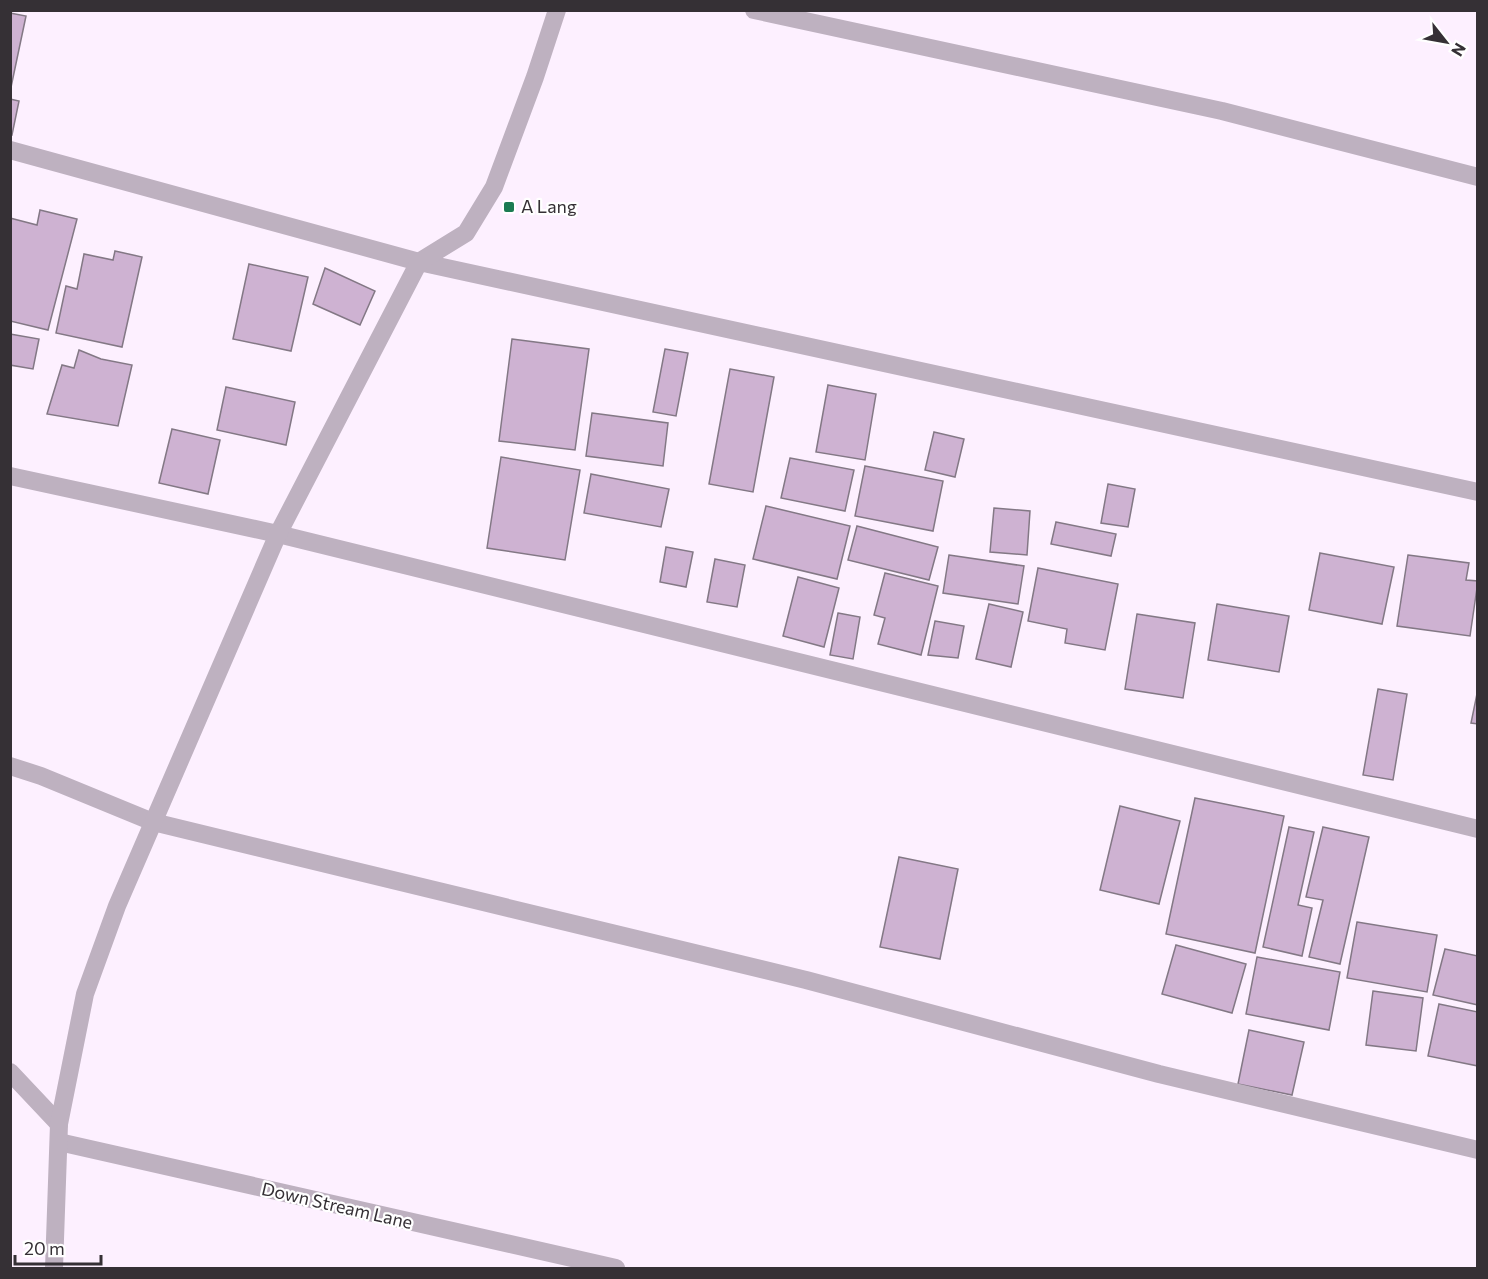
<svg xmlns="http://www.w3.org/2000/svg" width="1488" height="1279" font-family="Commissioner,sans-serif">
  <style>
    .building { fill: #ceb2d2; stroke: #837885; stroke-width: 1.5 }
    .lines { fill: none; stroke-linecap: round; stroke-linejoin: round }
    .minor { stroke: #beb1c0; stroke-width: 18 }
    .poi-dot { fill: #1b7b52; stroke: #fff; stroke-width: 2 }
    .labels { text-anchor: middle; stroke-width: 4.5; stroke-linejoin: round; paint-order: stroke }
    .poi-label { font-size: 18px; fill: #353035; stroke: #fff; text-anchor: start }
    .street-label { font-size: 18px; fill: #353035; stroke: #fff }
  </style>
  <rect width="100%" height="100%" fill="#fdf0ff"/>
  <g class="building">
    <path d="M10,13L26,16L10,92Z"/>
    <path d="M10,99L19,101L12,135L10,134Z"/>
    <path d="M40,210L77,219L48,330L10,321V218L37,225Z"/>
    <path d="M115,251L142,257L122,347L56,333L66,286L77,289L84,254L113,260Z"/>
    <path d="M249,264L308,277L291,351L233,339Z"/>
    <path d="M325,268L375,291L360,325L313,304Z"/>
    <path d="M10,334L39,339L33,369L10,365Z"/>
    <path d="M512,339L589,349L575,450L499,441Z"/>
    <path d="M665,349L688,353L676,416L653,412Z"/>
    <path d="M79,350L101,359L132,365L118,426L47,414L62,365L74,368Z"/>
    <path d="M730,369L774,377L753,492L709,484Z"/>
    <path d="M828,385L876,394L865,460L816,452Z"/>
    <path d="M226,387L295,402L286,445L217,430Z"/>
    <path d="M592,413L668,423L663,466L586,456Z"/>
    <path d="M172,429L220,440L208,494L159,483Z"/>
    <path d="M934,432L964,439L955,477L925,470Z"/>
    <path d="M501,457L580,470L565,560L487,548Z"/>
    <path d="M790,458L854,470L845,511L781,498Z"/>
    <path d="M865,466L943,481L933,531L855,516Z"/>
    <path d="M591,474L669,489L661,527L584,513Z"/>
    <path d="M1108,484L1135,489L1128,527L1101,523Z"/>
    <path d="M766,506L850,526L837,579L753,559Z"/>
    <path d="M994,508L1030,511L1027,555L990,552Z"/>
    <path d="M1056,522L1116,534L1111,556L1051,544Z"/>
    <path d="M857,526L938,547L929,580L848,560Z"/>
    <path d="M666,547L693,552L686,587L660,582Z"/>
    <path d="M1320,553L1394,567L1382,624L1309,610Z"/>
    <path d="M949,555L1024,566L1018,604L943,593Z"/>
    <path d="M1408,555L1469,563L1466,580L1478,581L1470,636L1397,626Z"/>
    <path d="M715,559L745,565L737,607L707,602Z"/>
    <path d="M1038,568L1118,584L1105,650L1065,643L1067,629L1028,621Z"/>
    <path d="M885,573L938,586L921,655L878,644L885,618L874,615Z"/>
    <path d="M798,577L839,588L824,647L783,636Z"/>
    <path d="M989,604L1023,612L1011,667L976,659Z"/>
    <path d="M1217,604L1289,616L1279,672L1208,660Z"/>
    <path d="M838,613L860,617L853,659L830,655Z"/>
    <path d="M1137,614L1195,623L1183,698L1125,689Z"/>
    <path d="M935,621L964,626L958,658L928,655Z"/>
    <path d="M1378,689L1407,694L1393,780L1363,775Z"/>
    <path d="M1478,689V724L1471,723Z"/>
    <path d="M1195,798L1284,816L1255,953L1166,934Z"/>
    <path d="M1120,806L1180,821L1159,904L1100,890Z"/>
    <path d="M1289,827L1314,832L1298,905L1312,908L1302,956L1263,947Z"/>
    <path d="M1323,827L1369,837L1340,964L1309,957L1323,900L1306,897Z"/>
    <path d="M899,857L958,869L940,959L880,947Z"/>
    <path d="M1357,922L1437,935L1427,992L1347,978Z"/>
    <path d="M1176,945L1246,964L1232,1013L1162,994Z"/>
    <path d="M1445,949L1478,956V1005L1433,995Z"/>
    <path d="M1257,957L1340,972L1329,1030L1246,1014Z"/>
    <path d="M1373,991L1423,998L1416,1051L1366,1045Z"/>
    <path d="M1439,1004L1478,1012V1066L1428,1056Z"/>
    <path d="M1249,1030L1304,1042L1292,1095L1238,1084Z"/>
  </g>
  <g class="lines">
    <g class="minor">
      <path d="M754,10L1222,111L1478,177"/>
      <path d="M10,150L419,262L1478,492"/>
      <path d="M10,476L278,534L1478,829"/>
      <path d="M10,766L41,776L153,822L806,980L1159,1074L1478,1150"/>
      <path d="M10,1072L59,1124"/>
      <path d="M59,1142L616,1268"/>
      <path d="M54,1268L59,1124L85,994L117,906L278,534L419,262L466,233L494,187L535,77L557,10"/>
    </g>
  </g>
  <rect class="poi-dot" x="503" y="201" width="12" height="12" rx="3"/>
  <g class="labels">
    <g class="poi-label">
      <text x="521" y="213">A Lang</text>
    </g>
    <g class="street-label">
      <text transform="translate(337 1206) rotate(13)" y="6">Down Stream Lane</text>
    </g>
  </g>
  <rect width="1488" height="1279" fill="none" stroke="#353035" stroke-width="24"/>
  <g transform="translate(1446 42) rotate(121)" stroke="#ffffff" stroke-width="4.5" paint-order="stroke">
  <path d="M0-4.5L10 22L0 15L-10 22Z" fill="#353035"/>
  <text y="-9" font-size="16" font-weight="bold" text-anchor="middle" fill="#353035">N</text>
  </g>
  <path d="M15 1255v9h86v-9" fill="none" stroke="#353035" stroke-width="3"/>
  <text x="24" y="1255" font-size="18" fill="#353035" stroke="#ffffff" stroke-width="4.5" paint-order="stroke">20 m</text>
</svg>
